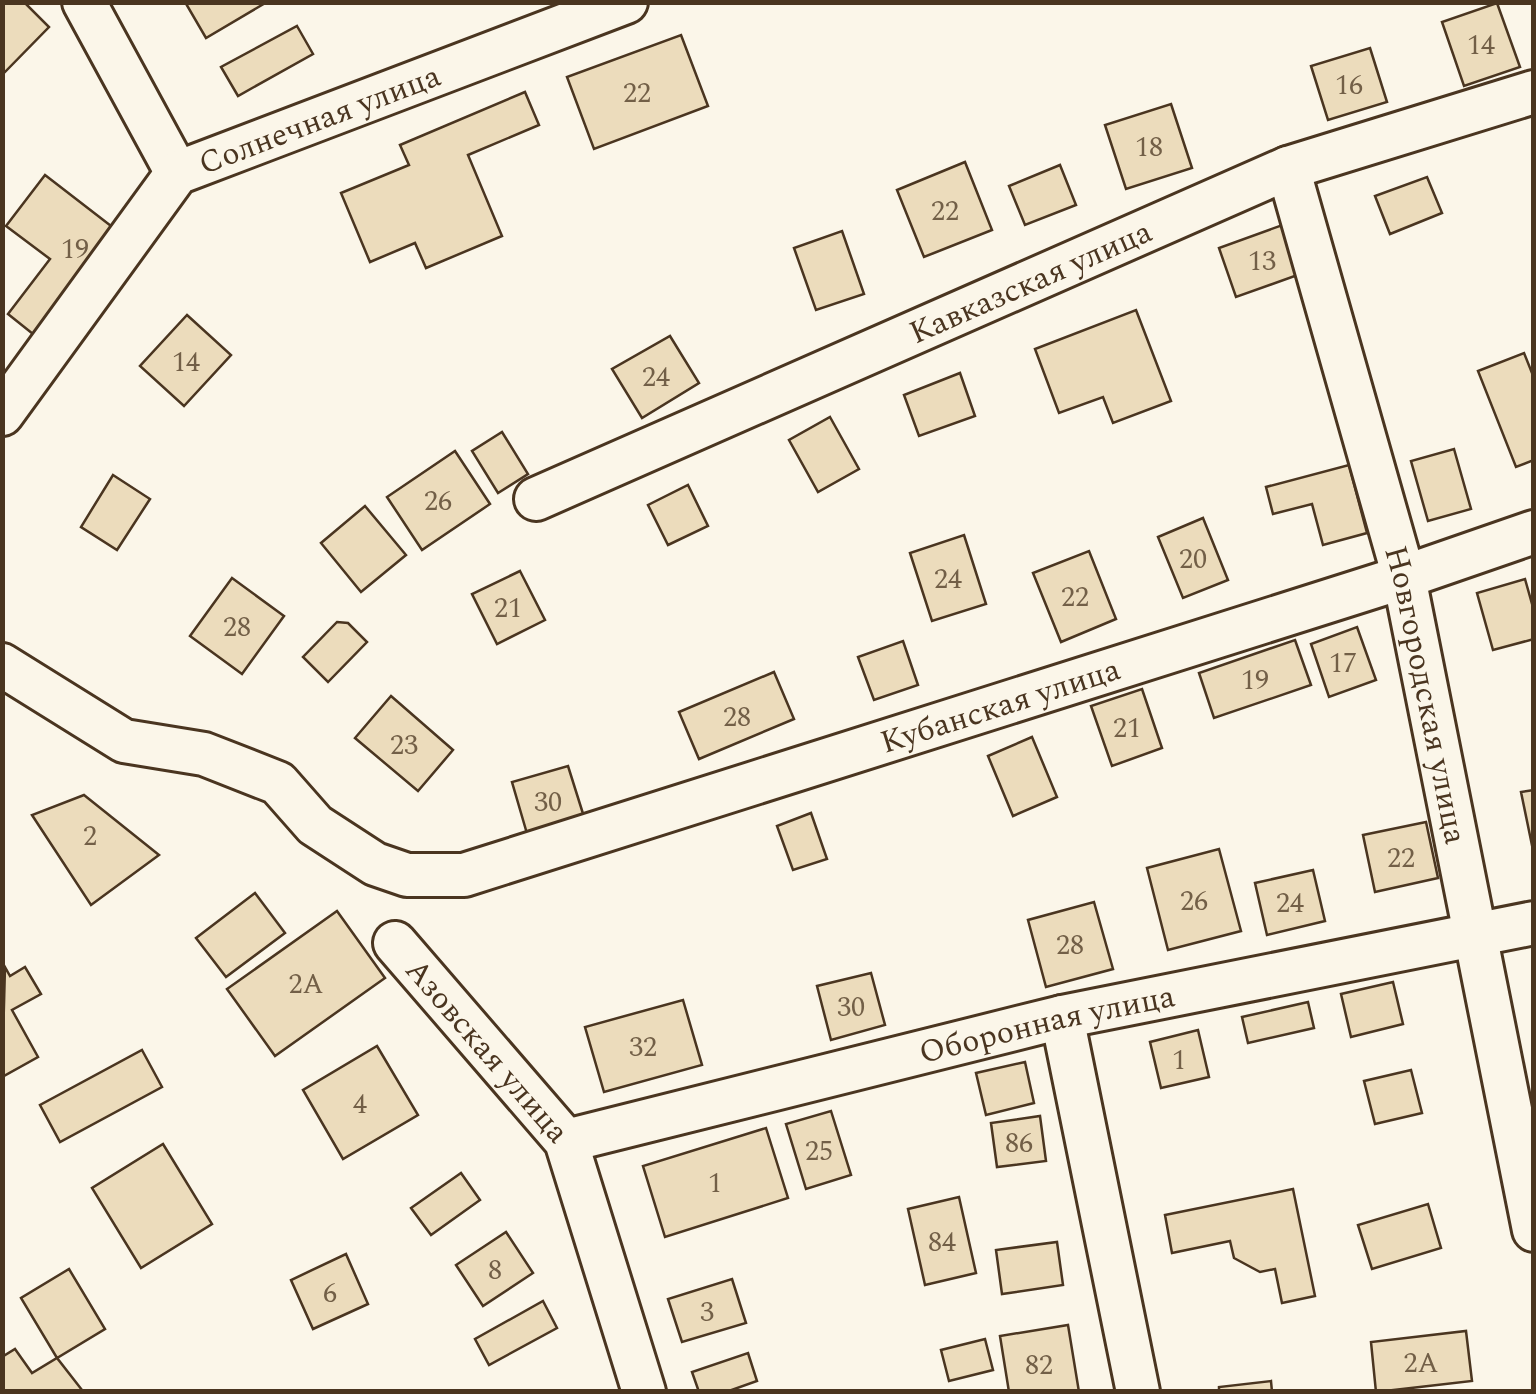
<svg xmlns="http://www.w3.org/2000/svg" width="1536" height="1394" font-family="Spectral,serif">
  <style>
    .building { fill: #ecdcbc; stroke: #4a3520; stroke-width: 2.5 }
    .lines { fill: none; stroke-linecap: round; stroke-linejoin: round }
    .minor-casing { stroke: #4a3520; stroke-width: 48 }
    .minor { stroke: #fbf6e9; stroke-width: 42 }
    .labels { text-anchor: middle; stroke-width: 8; stroke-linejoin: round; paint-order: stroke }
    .number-label { font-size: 28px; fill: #725f47 }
    .street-label { font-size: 32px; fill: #4a3520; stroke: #fbf6e9 }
  </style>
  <rect width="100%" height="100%" fill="#fbf6e9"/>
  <g class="building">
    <path d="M2,2H24L49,27L2,75Z"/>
    <path d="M185,2H267L206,38Z"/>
    <path d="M1497,3L1520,67L1464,86L1442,22Z"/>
    <path d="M297,26L313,54L238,96L221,67Z"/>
    <path d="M681,35L708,106L594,149L567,77Z"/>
    <path d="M1370,48L1387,102L1328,120L1311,66Z"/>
    <path d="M525,92L539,125L468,155L502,236L426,268L415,243L370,262L341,193L409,165L400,145Z"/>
    <path d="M1171,104L1192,168L1126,189L1105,125Z"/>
    <path d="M965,162L992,230L924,257L897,190Z"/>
    <path d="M1060,165L1076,205L1025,225L1009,186Z"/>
    <path d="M45,175L124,236L43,342L8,314L50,259L6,226Z"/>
    <path d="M1427,177L1442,213L1390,234L1375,196Z"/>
    <path d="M1288,223L1306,272L1236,297L1219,248Z"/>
    <path d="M842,231L864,294L816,310L794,248Z"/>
    <path d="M1136,310L1171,401L1113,423L1103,397L1059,413L1035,349Z"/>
    <path d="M187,315L231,355L184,406L140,366Z"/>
    <path d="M670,336L699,383L642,418L612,369Z"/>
    <path d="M1524,353L1534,378V460L1516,467L1478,371Z"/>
    <path d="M960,373L975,416L919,436L904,395Z"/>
    <path d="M830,417L859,469L818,492L789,440Z"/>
    <path d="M502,432L528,474L498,493L472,451Z"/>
    <path d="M1454,449L1471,509L1428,521L1411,461Z"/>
    <path d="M455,451L490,504L422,550L387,497Z"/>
    <path d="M1349,465L1367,533L1323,545L1312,504L1273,514L1266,487Z"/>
    <path d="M113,475L150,499L117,550L81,527Z"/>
    <path d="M688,485L708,526L668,545L648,505Z"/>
    <path d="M365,506L406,555L361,592L321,543Z"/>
    <path d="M1203,518L1228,580L1183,598L1158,537Z"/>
    <path d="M964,535L986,604L932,621L910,553Z"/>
    <path d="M1089,551L1116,619L1061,642L1033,573Z"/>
    <path d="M520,571L545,620L497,644L472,594Z"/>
    <path d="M232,578L284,616L242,674L190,636Z"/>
    <path d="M1525,579L1534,611V639L1493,650L1477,593Z"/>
    <path d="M337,622L348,623L367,642L328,682L303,657Z"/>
    <path d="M1357,627L1376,680L1329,697L1311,644Z"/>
    <path d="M1295,640L1311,685L1214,718L1199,673Z"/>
    <path d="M903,641L918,685L874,700L858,657Z"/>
    <path d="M774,672L794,719L699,759L679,712Z"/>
    <path d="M1142,689L1162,748L1112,766L1091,706Z"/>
    <path d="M391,696L453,750L418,791L355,738Z"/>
    <path d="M1032,737L1057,797L1013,816L988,756Z"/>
    <path d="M568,766L585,820L528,837L512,782Z"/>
    <path d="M1534,790V855L1521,792Z"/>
    <path d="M84,795L159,855L91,905L32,815Z"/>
    <path d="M811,813L827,859L793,870L777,826Z"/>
    <path d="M1426,822L1438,878L1375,892L1363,835Z"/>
    <path d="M1219,849L1241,931L1168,950L1147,868Z"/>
    <path d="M1313,870L1325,921L1267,935L1255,883Z"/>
    <path d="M255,893L285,933L226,977L196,938Z"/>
    <path d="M1094,902L1113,969L1046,987L1028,920Z"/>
    <path d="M337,911L385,978L275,1056L227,989Z"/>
    <path d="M5,967L10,976L25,967L41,994L12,1010L38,1057L2,1077Z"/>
    <path d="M871,973L885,1025L831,1040L817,986Z"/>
    <path d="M1393,982L1403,1024L1351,1037L1341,994Z"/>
    <path d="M683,1000L702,1065L604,1092L585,1027Z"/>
    <path d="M1308,1002L1314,1028L1248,1043L1242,1017Z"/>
    <path d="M1198,1030L1209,1077L1161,1088L1150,1042Z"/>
    <path d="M377,1046L418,1115L343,1159L303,1090Z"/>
    <path d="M142,1050L162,1087L60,1142L40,1105Z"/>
    <path d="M1025,1062L1034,1103L986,1115L976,1073Z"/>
    <path d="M1411,1070L1422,1113L1375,1124L1364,1081Z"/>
    <path d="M831,1111L851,1175L806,1189L786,1124Z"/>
    <path d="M1040,1116L1046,1161L997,1167L991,1123Z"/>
    <path d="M766,1128L788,1198L665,1237L643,1166Z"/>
    <path d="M163,1144L212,1224L141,1268L92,1188Z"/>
    <path d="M461,1173L480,1200L431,1235L411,1208Z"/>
    <path d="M1293,1189L1315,1296L1282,1303L1275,1269L1260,1272L1234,1258L1230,1241L1172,1253L1165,1215Z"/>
    <path d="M959,1197L976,1273L925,1285L908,1209Z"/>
    <path d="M1428,1204L1441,1248L1372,1269L1358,1225Z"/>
    <path d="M506,1232L533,1273L483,1306L456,1265Z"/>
    <path d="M1057,1242L1063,1285L1002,1294L996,1250Z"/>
    <path d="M346,1254L368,1304L313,1329L291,1280Z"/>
    <path d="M69,1269L105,1329L57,1358L21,1298Z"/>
    <path d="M732,1279L746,1323L682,1342L668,1299Z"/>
    <path d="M543,1301L557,1328L489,1365L475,1339Z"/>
    <path d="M1068,1325L1079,1392H1009L1000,1336Z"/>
    <path d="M1466,1331L1472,1381L1376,1392L1371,1342Z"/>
    <path d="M985,1339L993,1370L949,1381L941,1350Z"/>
    <path d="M15,1349L32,1373L57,1358L82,1390L2,1392V1357Z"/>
    <path d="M748,1353L757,1381L726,1392H699L692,1372Z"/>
    <path d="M1271,1381L1272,1392H1219V1387Z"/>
  </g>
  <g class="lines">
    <defs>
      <g id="minor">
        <path d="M84,2L177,173"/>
        <path id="s1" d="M1288,168L1404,577L1534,1230"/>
        <path id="s2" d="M2,414L177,173L626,2"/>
        <path id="s3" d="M536,499L1288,168L1534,92"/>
        <path id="s4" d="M2,665L124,741L204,754L278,783L315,825L375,864L407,875H464L1404,577L1534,532"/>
        <path id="s5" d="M395,943L566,1141L644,1392"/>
        <path d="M1062,1017L1138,1392"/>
        <path id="s6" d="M566,1141L1062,1017L1534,923"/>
      </g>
    </defs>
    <use href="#minor" class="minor-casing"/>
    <use href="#minor" class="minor"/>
  </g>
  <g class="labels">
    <g class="number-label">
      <text x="1481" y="54">14</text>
      <text x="1349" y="94">16</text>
      <text x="637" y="102">22</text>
      <text x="1149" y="156">18</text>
      <text x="945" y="220">22</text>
      <text x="75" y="258">19</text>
      <text x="1262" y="270">13</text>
      <text x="186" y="371">14</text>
      <text x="656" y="386">24</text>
      <text x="438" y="510">26</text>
      <text x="1193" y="568">20</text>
      <text x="948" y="588">24</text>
      <text x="1075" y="606">22</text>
      <text x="508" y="617">21</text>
      <text x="237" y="636">28</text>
      <text x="1343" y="672">17</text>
      <text x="1255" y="689">19</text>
      <text x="737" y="726">28</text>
      <text x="1127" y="737">21</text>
      <text x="404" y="754">23</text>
      <text x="548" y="811">30</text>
      <text x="90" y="845">2</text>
      <text x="1401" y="867">22</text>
      <text x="1194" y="910">26</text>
      <text x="1290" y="912">24</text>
      <text x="1070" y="954">28</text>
      <text x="306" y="993">2А</text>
      <text x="851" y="1016">30</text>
      <text x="643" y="1056">32</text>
      <text x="1179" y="1069">1</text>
      <text x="360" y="1113">4</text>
      <text x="1019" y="1152">86</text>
      <text x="819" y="1160">25</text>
      <text x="715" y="1192">1</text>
      <text x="942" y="1251">84</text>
      <text x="495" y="1279">8</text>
      <text x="330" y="1302">6</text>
      <text x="707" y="1321">3</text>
      <text x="1421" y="1372">2А</text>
      <text x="1039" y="1374">82</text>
    </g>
    <g class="street-label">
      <text dy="11" stroke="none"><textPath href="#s2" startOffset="450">Солнечная улица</textPath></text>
      <text dy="11" stroke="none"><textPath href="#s3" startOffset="540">Кавказская улица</textPath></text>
      <text dy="11" stroke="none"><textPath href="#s1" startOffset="545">Новгородская улица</textPath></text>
      <text dy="11" stroke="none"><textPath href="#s4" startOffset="1085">Кубанская улица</textPath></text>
      <text dy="11" stroke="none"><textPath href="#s6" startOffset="495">Оборонная улица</textPath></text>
      <text dy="11" stroke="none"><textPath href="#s5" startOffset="142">Азовская улица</textPath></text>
    </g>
  </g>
  <rect width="1536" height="1394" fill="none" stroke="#4a3520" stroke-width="10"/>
</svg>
